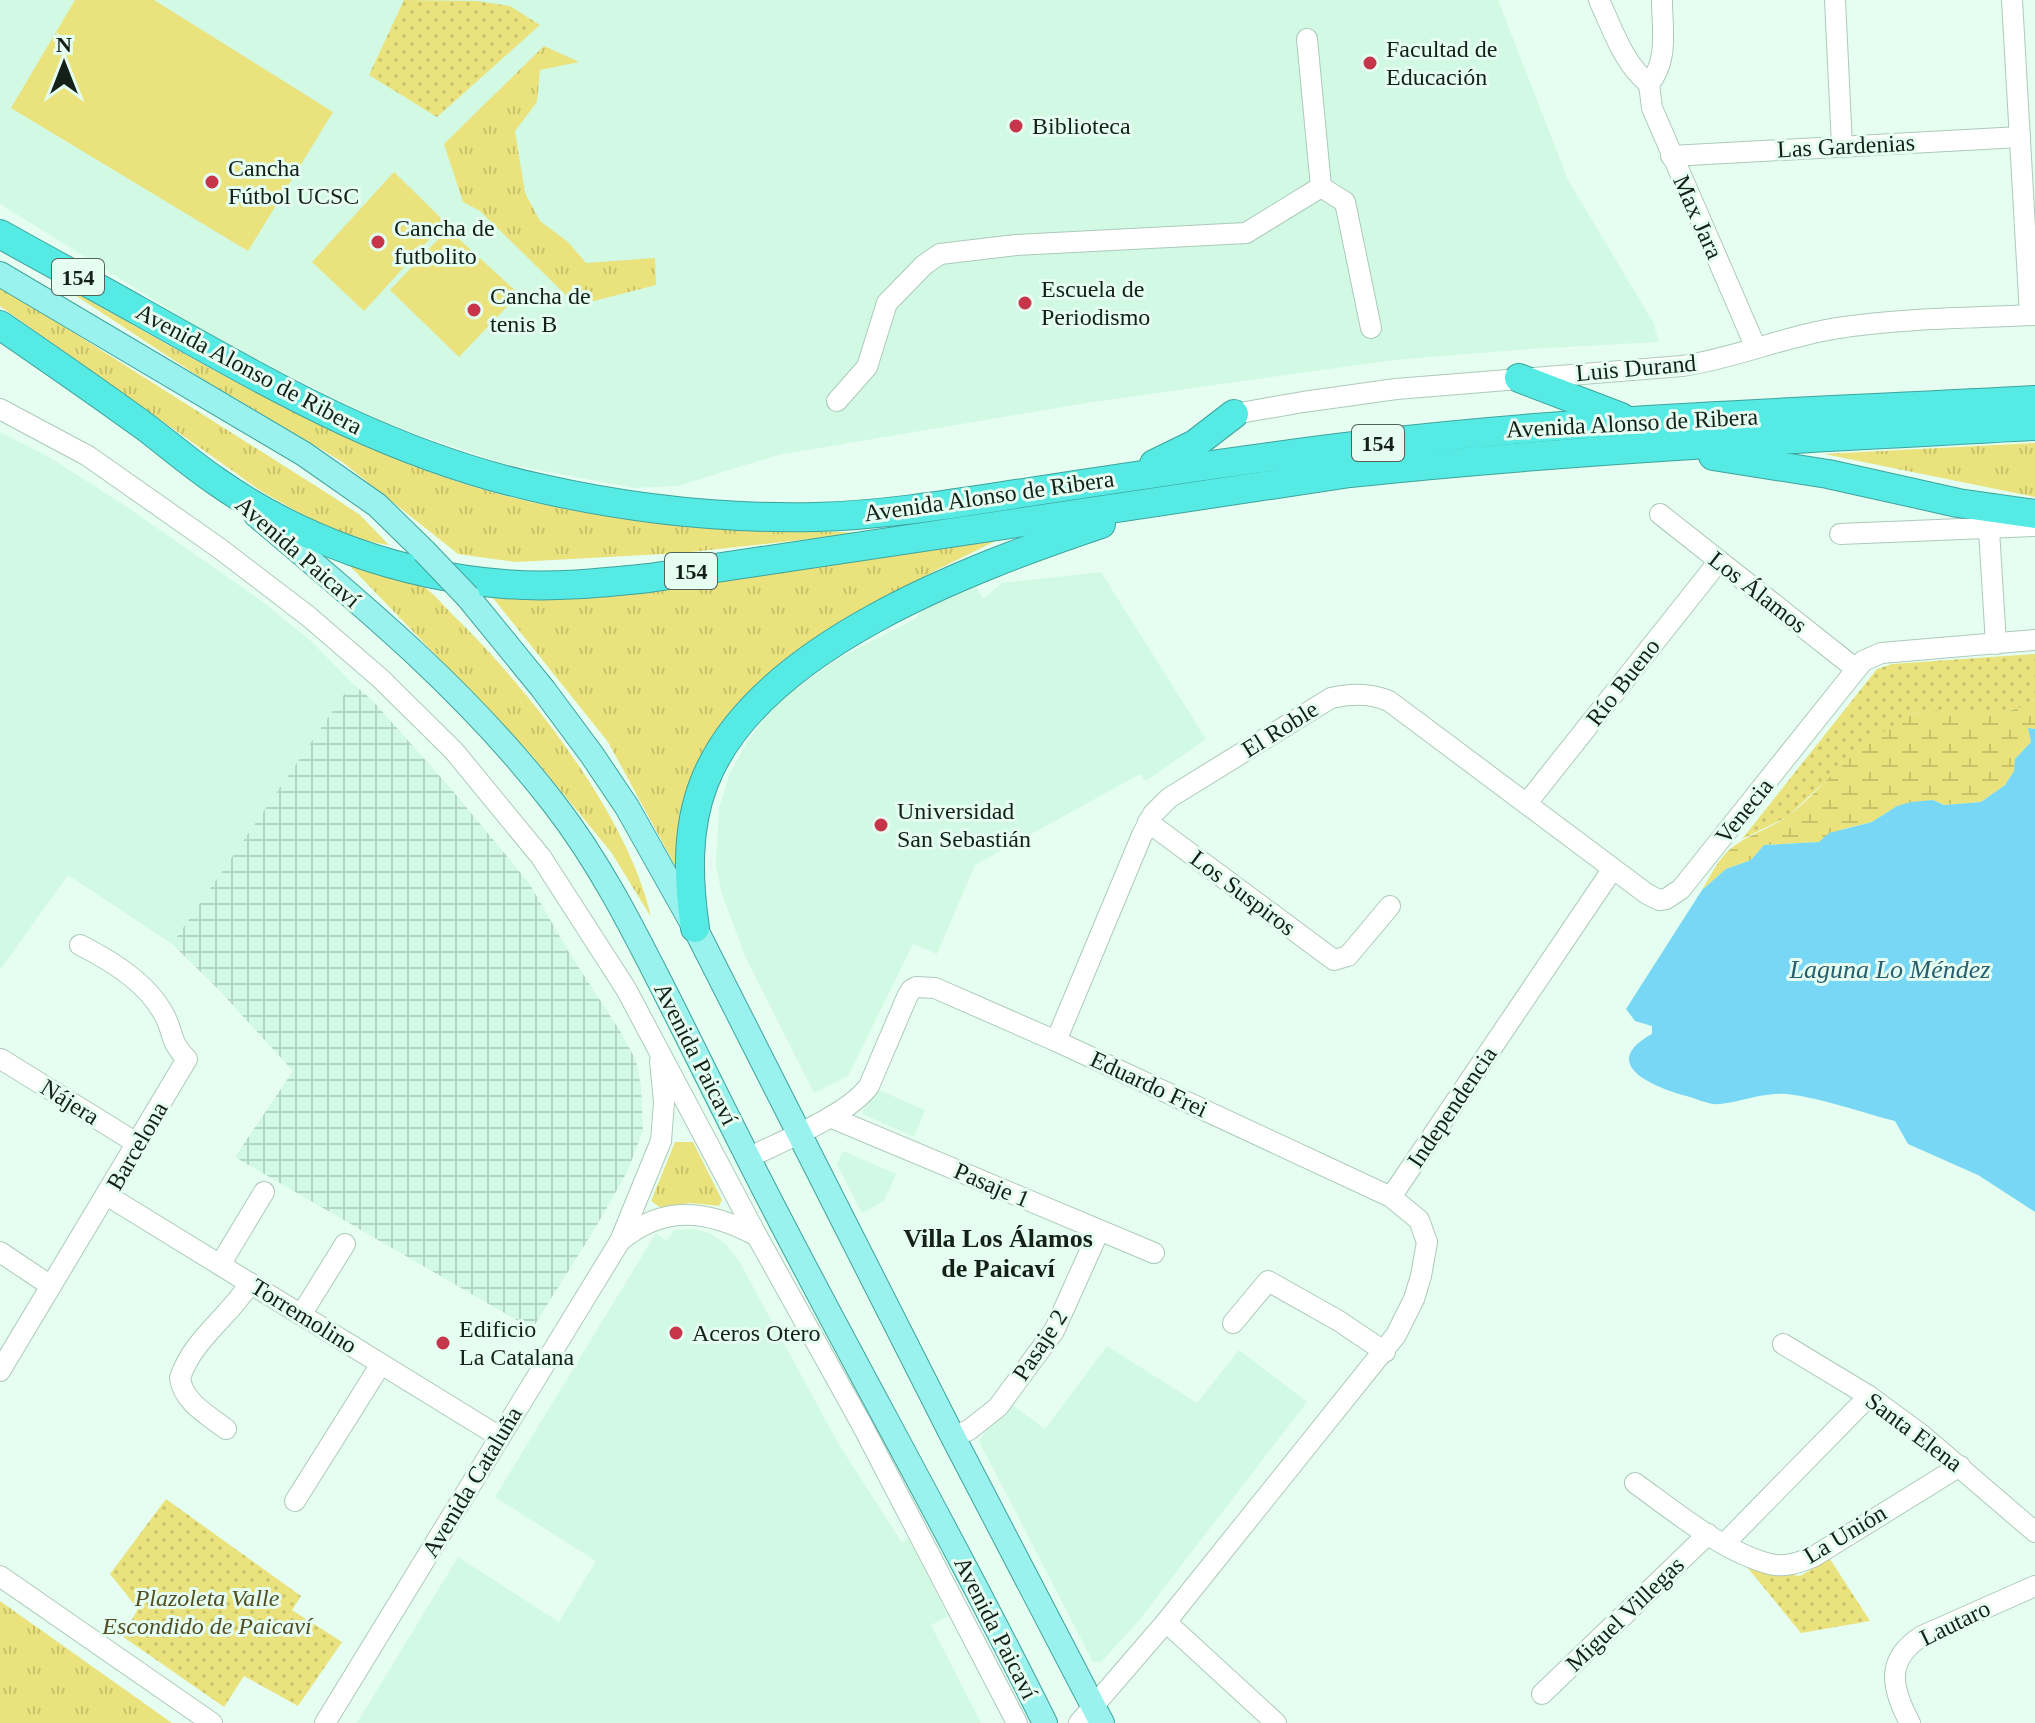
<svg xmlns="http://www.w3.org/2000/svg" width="2035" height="1723" font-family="'Times New Roman',serif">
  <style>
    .built { fill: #d2f9e4 }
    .industrial { fill: url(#industrial-grid) }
    .grass { fill: url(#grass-tufts) }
    .wetland { fill: url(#wetland-marsh) }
    .park { fill: url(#park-dots) }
    .pitch { fill: #eae27c }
    .water { fill: #77d7f4 }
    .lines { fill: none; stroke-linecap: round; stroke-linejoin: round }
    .minor-casing { stroke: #accaba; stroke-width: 22 }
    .major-casing { stroke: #3fa39d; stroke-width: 26 }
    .highway-casing { stroke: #3fa39d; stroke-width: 30 }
    .minor { stroke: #fff; stroke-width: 20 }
    .major { stroke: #99f2ee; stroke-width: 24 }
    .highway { stroke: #55eae3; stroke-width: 28 }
    .major-bridge-casing { stroke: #3fa39d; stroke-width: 26; stroke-linecap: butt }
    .major-bridge { stroke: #99f2ee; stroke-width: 24 }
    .poi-dot { fill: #c6354a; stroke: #e5fef1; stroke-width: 3 }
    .labels { text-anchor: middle; stroke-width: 6; stroke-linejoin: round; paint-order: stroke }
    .shield { fill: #e5fef1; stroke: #53635a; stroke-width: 2 }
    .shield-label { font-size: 22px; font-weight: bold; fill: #15201a }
    .poi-label { font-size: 24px; fill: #15201a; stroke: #e5fef1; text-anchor: start }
    .street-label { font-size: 24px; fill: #15201a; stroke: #e5fef1 }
    .park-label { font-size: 24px; font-style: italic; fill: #524e24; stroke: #e5fef1 }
    .water-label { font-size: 26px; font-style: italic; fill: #295e6e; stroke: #e5fef1 }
    .neighbourhood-label { font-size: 26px; font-weight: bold; fill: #15201a; stroke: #e5fef1 }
  </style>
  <defs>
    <pattern id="industrial-grid" width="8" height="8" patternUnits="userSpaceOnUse" patternTransform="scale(2)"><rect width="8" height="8" fill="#d2f9e4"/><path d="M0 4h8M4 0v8" fill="none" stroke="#b3d5c3"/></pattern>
    <pattern id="grass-tufts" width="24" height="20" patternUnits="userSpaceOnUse" patternTransform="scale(2)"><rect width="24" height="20" fill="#eae27c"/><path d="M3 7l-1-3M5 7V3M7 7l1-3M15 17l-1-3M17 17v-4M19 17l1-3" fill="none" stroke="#c8c26b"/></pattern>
    <pattern id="wetland-marsh" width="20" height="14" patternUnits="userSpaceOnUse" patternTransform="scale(2)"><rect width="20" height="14" fill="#eae27c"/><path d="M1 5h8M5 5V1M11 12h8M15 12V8" fill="none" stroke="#c8c26b"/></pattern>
    <pattern id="park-dots" width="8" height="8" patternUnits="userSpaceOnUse" patternTransform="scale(2)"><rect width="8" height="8" fill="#eae27c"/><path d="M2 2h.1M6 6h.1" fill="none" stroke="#c8c26b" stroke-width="1.8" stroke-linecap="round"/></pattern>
  </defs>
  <rect width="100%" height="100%" fill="#e5fef1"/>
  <g class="built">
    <path d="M0,0H1498L1568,180L1653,322L1659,342L1528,349L1394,360L1093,402L778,455L678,486L634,488L502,463L386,424L220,341L0,204Z"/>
    <path d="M0,432L49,457L130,509L256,597L310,640L352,683L172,944L68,875L0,970Z"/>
    <path d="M1101,572L1206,739L1146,781L1140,774L975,865L937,954L913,944L848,1076L814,1093L745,956L721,891L716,865L719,809L729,775L746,744L765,717L787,695L841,657L917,618L922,604L972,580L983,599L1002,583Z"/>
    <path d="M874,1088L925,1110L914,1137L862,1114Z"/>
    <path d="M843,1151L896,1174L884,1201L862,1213L837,1164Z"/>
    <path d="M695,1229L709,1233L725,1243L739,1261L838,1443L902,1543L908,1538L948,1616L931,1625L981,1723H357L458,1557L559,1622L596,1561L495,1497L656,1233L667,1241L674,1230Z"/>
    <path d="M1107,1346L1197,1403L1239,1350L1307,1402L1137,1623L1101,1662H1093L979,1441L1008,1402L1045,1429Z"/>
  </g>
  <path class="industrial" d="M352,683L372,700L452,790L529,883L570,954L622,1034L636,1061L641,1086L643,1131L627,1172L594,1230L532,1329L235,1157L293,1071L218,989L172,944Z"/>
  <g class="grass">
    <path d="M544,46L579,62L540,70L537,102L515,131L525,193L540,221L568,242L586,263L655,258L656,285L594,301L567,296L480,211L463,202L444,144Z"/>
    <path d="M52,280C190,355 330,444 481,489C606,526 737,529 865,533L682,553L516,562L458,554L341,461L201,378Z"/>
    <path d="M0,286L330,495L360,515L389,545C342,539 301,514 261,491L0,306Z"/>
    <path d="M2035,443V497L1824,454Z"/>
    <path d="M1002,538L936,570L793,655L741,708L677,869L608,742L493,598L540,599Z"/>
    <path d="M350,566C367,570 407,576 421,585C434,592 445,608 456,618C529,689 629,817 651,917L611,852L529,752Z"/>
    <path d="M675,1142H693L722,1200L719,1206L690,1203L661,1208L651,1201Z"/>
    <path d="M0,1601L172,1723H0Z"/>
  </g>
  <path class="wetland" d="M2035,699V729L2028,728L2031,742L2015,759L2014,771L2005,785L1981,802L1944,805L1933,800L1897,806L1872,822L1843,829L1819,842L1764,845L1751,860L1726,869L1702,890C1709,878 1716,864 1725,854C1743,835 1768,831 1788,816C1831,784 1861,729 1916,713C1958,702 1994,727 2035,699Z"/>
  <g class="park">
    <path d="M404,0L476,1L510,6L540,25L437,117L369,75Z"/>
    <path d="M2035,654V699L2025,706L1997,714L1938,710L1915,713L1871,739L1787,817L1742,839L1877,669L1892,664Z"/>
    <path d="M166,1499L301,1596L292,1610L342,1642L298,1706L244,1676L224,1707L122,1636L138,1609L110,1574Z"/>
    <path d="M1830,1559L1870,1621L1801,1633L1747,1567L1800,1576Z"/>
  </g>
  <g class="pitch">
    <path d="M75,0H154L333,112L248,251L11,108Z"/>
    <path d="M394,172L445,222L364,311L312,262Z"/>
    <path d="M448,229L519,294L459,357L390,290Z"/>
  </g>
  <path class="water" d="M2028,728L2035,729V1212L1978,1175L1908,1144L1895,1121C1859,1112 1823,1098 1787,1094C1763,1092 1741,1102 1720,1104C1710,1105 1699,1100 1690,1097C1658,1089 1595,1065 1652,1034V1026L1635,1021L1626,1009L1702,890L1726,869L1751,860L1764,845L1819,842L1829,833L1872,822L1897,806L1911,802L1933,800L1944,805L1981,802L2005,785L2014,771L2015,759L2031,742Z"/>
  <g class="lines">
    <defs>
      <g id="minor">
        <path d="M1599,0C1613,30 1623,63 1649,84"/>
        <path d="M1662,0C1662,29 1669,60 1649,84L1652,108L1756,348"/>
        <path d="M1835,0L1842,146"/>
        <path d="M2012,0L2030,315"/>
        <path d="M1307,39L1321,187"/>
        <path d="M1671,156L2020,137"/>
        <path d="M1321,187L1345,202L1371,328"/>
        <path d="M837,401L867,367L887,303L924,265L940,254L1016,245L1246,233L1321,187"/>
        <path d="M0,409L88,456L219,548L308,616L380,678L454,751L541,857L626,989L757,1236L862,1425L1017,1723"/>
        <path d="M1234,414L1303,402L1396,389L1682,366C1736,358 1785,336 1838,328C1903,318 1970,318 2035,315"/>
        <path d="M1660,514L1856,669"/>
        <path d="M1989,530L1996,644"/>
        <path d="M1840,534L2035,526"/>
        <path d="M1527,803L1719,561"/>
        <path d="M1148,822L1334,960L1348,956L1390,906"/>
        <path d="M1056,1041L1142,835L1153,814L1169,798L1331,698C1352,693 1370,693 1389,701L1647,894L1659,900L1666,899L1681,889L1863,661L1881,653L2035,640"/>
        <path d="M1,1059L138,1144"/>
        <path d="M830,1117L1154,1253"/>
        <path d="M748,1158C782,1141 848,1115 869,1086L907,997L911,990L916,987L935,988L1056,1041L1391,1197L1419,1220L1427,1242L1421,1276L1414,1299L1396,1335L1166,1622L1079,1723"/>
        <path d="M108,1196L500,1437"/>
        <path d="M1391,1197L1612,870"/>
        <path d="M620,1241C665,1204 708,1210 757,1236"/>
        <path d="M0,1252L51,1286"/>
        <path d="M220,1265L264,1192"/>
        <path d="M301,1315L345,1244"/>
        <path d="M1233,1323L1268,1281L1339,1321L1385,1352"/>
        <path d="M1783,1344L1869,1396L1922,1435L2035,1532"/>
        <path d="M0,1371L187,1059C167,1039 175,1031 162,1011C145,981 110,960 80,945"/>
        <path d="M226,1429C208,1415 183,1402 180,1378C192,1340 230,1316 250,1283"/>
        <path d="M953,1437L969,1430L998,1407L1054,1331L1099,1231"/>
        <path d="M1635,1483C1674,1511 1723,1552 1770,1564C1785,1568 1800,1562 1813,1557L1960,1466"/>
        <path d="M295,1501L381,1364"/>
        <path d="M1724,1544L1869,1396"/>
        <path d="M0,1576L212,1723"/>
        <path d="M1166,1622L1276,1723"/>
        <path d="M1542,1694L1708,1534"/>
        <path d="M325,1723L620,1241L661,1141L664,1102L660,1061"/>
        <path d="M1910,1723C1892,1689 1884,1660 1922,1636L2035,1586"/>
      </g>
      <g id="major">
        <path d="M0,274L304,454L377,505L424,551"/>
        <path d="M256,515C362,604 470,694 555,805C599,862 631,925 663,988C696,1053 728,1119 762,1185C854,1365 955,1541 1045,1723"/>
        <path d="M468,597L543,689L592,755L627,807L695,928L953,1437L1102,1723"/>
      </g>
      <g id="highway">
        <path d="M0,234C46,260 93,285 139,311C273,386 390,456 543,489C632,509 724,519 816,517C890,515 963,502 1036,491C1147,474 1259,457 1371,444C1591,418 1814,412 2035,400"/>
        <path d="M0,325C48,358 96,391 144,426C168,444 191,464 216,481C300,540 402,576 504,584C553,588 601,583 649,578L1350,473C1578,449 1806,438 2035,426"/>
        <path d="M1519,378L1621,417"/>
        <path d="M1713,456L1828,474L1958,503L2035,514"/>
        <path d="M1154,464L1195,444L1234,414"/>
        <path d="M695,928C688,880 686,829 704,783C756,647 973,567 1101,524"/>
      </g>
    </defs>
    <use href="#minor" class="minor-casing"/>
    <use href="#major" class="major-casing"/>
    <use href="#highway" class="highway-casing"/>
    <use href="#minor" class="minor"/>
    <use href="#major" class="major"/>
    <use href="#highway" class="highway"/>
    <defs>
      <path id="major-bridge" d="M424,551L468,597"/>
    </defs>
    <use href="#major-bridge" class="major-bridge-casing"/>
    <use href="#major-bridge" class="major-bridge"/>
  </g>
  <g class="poi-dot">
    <circle cx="1370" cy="63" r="8"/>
    <circle cx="1016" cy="126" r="8"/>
    <circle cx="212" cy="182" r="8"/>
    <circle cx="378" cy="242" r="8"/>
    <circle cx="1025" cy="303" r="8"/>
    <circle cx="474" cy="310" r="8"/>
    <circle cx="881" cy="825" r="8"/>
    <circle cx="676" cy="1333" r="8"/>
    <circle cx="443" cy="1343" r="8"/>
  </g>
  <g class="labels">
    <g class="shield">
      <rect x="52" y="259" width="52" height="36" rx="6"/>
      <rect x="1352" y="425" width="52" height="36" rx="6"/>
      <rect x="665" y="553" width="52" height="36" rx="6"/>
    </g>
    <g class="shield-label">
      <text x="78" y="285">154</text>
      <text x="1378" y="451">154</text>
      <text x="691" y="579">154</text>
    </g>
    <g class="poi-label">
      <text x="1386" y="57">Facultad de<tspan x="1386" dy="28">Educación</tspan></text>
      <text x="1032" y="134">Biblioteca</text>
      <text x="228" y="176">Cancha<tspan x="228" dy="28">Fútbol UCSC</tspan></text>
      <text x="394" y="236">Cancha de<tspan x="394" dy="28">futbolito</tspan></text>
      <text x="1041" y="297">Escuela de<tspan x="1041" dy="28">Periodismo</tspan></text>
      <text x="490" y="304">Cancha de<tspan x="490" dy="28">tenis B</tspan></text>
      <text x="897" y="819">Universidad<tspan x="897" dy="28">San Sebastián</tspan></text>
      <text x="459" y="1337">Edificio<tspan x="459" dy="28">La Catalana</tspan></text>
      <text x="692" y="1341">Aceros Otero</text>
    </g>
    <g class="street-label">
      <text transform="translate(1846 146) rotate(-3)" y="8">Las Gardenias</text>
      <text transform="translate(1698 217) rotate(66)" y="8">Max Jara</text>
      <text transform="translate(1636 368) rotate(-5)" y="8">Luis Durand</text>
      <text transform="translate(249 369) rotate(28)" y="8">Avenida Alonso de Ribera</text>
      <text transform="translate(1632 423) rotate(-3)" y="8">Avenida Alonso de Ribera</text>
      <text transform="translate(989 496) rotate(-8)" y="8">Avenida Alonso de Ribera</text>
      <text transform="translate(298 552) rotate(41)" y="8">Avenida Paicaví</text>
      <text transform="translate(1758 592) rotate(38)" y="8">Los Álamos</text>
      <text transform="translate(1623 682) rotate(-52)" y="8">Río Bueno</text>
      <text transform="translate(1280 729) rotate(-32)" y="8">El Roble</text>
      <text transform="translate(1744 811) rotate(-51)" y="8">Venecia</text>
      <text transform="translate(1243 893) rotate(37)" y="8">Los Suspiros</text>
      <text transform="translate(696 1054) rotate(63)" y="8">Avenida Paicaví</text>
      <text transform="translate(1149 1084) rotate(25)" y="8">Eduardo Frei</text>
      <text transform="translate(70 1102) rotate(32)" y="8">Nájera</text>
      <text transform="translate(1452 1107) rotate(-56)" y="8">Independencia</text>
      <text transform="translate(137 1146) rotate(-60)" y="8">Barcelona</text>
      <text transform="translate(992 1185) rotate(23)" y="8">Pasaje 1</text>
      <text transform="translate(304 1316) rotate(32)" y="8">Torremolino</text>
      <text transform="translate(1040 1345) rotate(-57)" y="8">Pasaje 2</text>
      <text transform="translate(1914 1432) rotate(37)" y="8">Santa Elena</text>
      <text transform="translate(472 1482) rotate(-59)" y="8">Avenida Cataluña</text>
      <text transform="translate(1845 1534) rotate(-31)" y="8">La Unión</text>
      <text transform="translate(1625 1614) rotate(-44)" y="8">Miguel Villegas</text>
      <text transform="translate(1955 1623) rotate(-26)" y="8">Lautaro</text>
      <text transform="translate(996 1628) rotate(63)" y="8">Avenida Paicaví</text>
    </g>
    <g class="park-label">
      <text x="207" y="1606">Plazoleta Valle<tspan x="207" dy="28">Escondido de Paicaví</tspan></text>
    </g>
    <g class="water-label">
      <text x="1890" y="978">Laguna Lo Méndez</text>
    </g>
    <g class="neighbourhood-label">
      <text x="998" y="1247">Villa Los Álamos<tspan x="998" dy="30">de Paicaví</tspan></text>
    </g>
  </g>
  <g transform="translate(64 64)" stroke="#e5fef1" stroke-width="6" paint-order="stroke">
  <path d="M0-6L14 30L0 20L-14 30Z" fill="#15201a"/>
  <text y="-12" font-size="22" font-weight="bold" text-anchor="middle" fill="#15201a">N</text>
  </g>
</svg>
